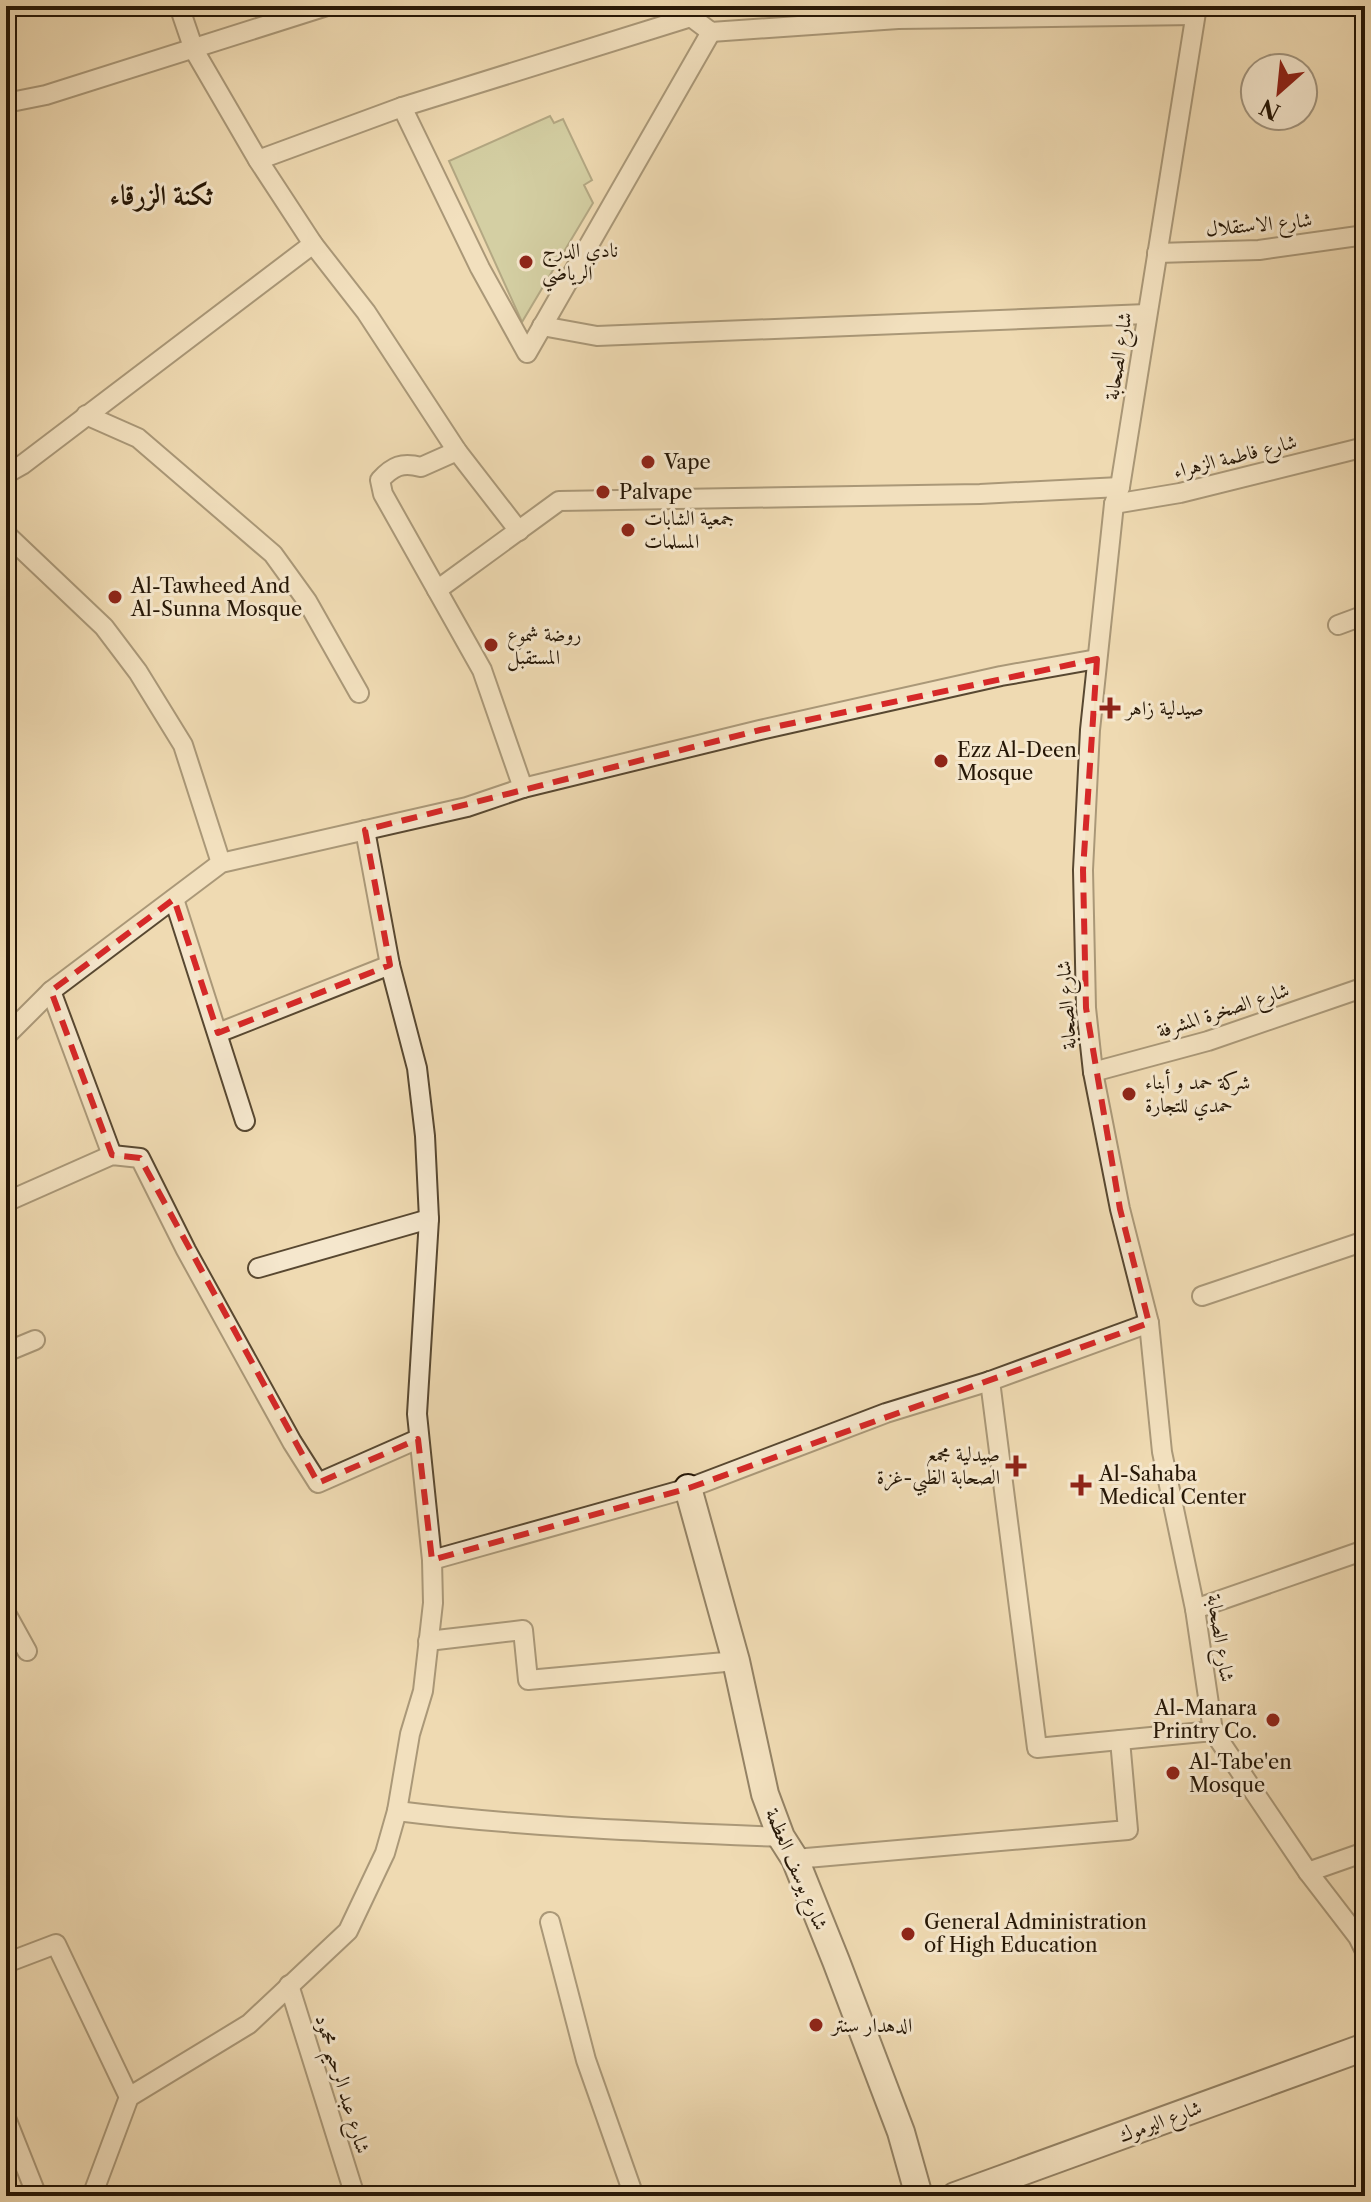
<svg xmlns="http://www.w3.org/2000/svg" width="1371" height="2202" font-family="'Libre Caslon Text',Amiri,serif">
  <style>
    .green { fill: #b4c190; stroke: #6d6c4b; stroke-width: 2 }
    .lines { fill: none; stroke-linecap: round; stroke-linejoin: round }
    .street-casing { stroke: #584831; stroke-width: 22 }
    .secondary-casing { stroke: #261706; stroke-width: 30 }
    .street { stroke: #f5e7cd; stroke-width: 18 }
    .secondary { stroke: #f5e7cd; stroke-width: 26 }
    .marked { fill: none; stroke: #d62828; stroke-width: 6; stroke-dasharray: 16 10; stroke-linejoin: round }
    .poi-dot { fill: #8f2418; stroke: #f5e7cd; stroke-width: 3 }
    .labels { text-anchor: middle; stroke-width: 6; stroke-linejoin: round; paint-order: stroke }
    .street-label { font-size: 20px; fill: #261706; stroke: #f5e7cd }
    .poi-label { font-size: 20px; fill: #261706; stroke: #f5e7cd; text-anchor: start }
    .district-label { font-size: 28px; font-weight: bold; fill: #261706; stroke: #f5e7cd }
  </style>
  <rect width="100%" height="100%" fill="#efdab2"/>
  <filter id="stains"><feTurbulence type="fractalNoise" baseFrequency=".0025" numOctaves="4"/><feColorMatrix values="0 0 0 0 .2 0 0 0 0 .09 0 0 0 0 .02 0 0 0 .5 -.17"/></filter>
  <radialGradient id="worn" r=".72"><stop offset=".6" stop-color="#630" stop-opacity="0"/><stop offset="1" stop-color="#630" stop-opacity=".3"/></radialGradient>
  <path class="green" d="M550,116L554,123L563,119L592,180L584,185L593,203L522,322L449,161Z"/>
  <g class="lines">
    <defs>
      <g id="street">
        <path d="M179,6L194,50L258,160L313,244L366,312L457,451L519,531"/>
        <path d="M1197,6L1120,487L1114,504L1090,730L1083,870L1086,1008L1093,1072L1120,1209L1149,1323L1162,1452L1195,1609L1213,1731L1308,1872L1358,1937L1365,1951"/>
        <path d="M6,103L46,95L327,6"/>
        <path d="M402,107L480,268L527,353L711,32"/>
        <path d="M258,160L402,107L691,17L711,32L898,19L1195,15"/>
        <path d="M1157,253L1259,250L1365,235"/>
        <path d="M542,326L597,336L1147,314"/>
        <path d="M86,415L138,438L273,554L307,601L359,693"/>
        <path d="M457,451L421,467C402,462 393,466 380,480L383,494L482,670L523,788"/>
        <path d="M6,474L22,465L313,244"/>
        <path d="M1114,504L1180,493L1365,447"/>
        <path d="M6,534L104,627L138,672L183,745L221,863"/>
        <path d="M437,590L559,501L980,494L1120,487"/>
        <path d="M1338,625L1365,615"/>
        <path d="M174,899L245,1121"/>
        <path d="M218,1033L390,965L365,830"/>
        <path d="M6,1036L51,991"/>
        <path d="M1093,1072L1208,1041L1365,987"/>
        <path d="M112,1155L51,991L221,863L467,807L523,788L760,730L1001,676L1097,659"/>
        <path d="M6,1202L112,1155L140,1158L186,1250L292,1442L318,1483L418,1439"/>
        <path d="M258,1268L429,1219"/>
        <path d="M1202,1296L1365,1241"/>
        <path d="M6,1352L35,1340"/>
        <path d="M990,1381L1037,1748L1213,1731"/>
        <path d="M432,1560L689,1488L886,1413L990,1381L1149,1323"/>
        <path d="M1195,1609L1365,1550"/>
        <path d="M6,1613L27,1651"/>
        <path d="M428,1641L523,1630L528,1680L736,1661"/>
        <path d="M397,1811C524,1827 653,1832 781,1837"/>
        <path d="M795,1859L1128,1830L1120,1740"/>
        <path d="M1308,1872L1365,1852"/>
        <path d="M550,1922L586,2060L634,2196"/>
        <path d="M6,1963L56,1944L129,2097"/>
        <path d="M289,1985L355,2196"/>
        <path d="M6,2118L37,2196"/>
        <path d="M92,2196L129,2097L249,2024L348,1931L385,1853L397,1811L410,1734L423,1691L433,1603L432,1560L417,1414L429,1219L425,1136L417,1068L390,965"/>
      </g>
      <g id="secondary">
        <path d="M688,1488L736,1661L765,1794L781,1837L795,1859L836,1961L901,2132L919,2196"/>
        <path d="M955,2196L1365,2047"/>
      </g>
    </defs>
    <use href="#street" class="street-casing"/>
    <use href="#secondary" class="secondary-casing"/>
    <use href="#street" class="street"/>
    <use href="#secondary" class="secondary"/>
  </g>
  <path d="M0 0H1371V2202H0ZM1097,659L1083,870L1086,1008L1120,1209L1149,1323L689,1488L432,1560L418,1439L318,1483L140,1158L112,1155L51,991L174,899L218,1033L390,965L365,830L760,730Z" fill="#efdab2" fill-opacity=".55" fill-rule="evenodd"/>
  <path class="marked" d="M1097,659L1083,870L1086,1008L1120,1209L1149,1323L689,1488L432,1560L418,1439L318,1483L140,1158L112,1155L51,991L174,899L218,1033L390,965L365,830L760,730Z"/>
  <g class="poi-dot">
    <circle cx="526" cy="262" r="8"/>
    <circle cx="648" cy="462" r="8"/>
    <circle cx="603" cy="492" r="8"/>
    <circle cx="628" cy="530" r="8"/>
    <circle cx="115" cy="597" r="8"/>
    <circle cx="491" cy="645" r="8"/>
    <path d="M1106 696h8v8h8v8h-8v8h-8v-8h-8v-8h8z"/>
    <circle cx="941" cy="761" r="8"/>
    <circle cx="1129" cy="1094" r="8"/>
    <path d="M1012 1454h8v8h8v8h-8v8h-8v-8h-8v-8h8z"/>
    <path d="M1077 1473h8v8h8v8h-8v8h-8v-8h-8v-8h8z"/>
    <circle cx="1273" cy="1720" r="8"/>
    <circle cx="1173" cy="1773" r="8"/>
    <circle cx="908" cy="1934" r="8"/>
    <circle cx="816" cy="2025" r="8"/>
  </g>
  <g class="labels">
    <g class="street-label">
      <text transform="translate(1259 224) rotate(-5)" y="7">شارع الاستقلال</text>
      <text transform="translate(1118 356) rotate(-81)" y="7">شارع الصحابة</text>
      <text transform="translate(1235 456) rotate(-14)" y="7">شارع فاطمة الزهراء</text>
      <text transform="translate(1066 1005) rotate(-94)" y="7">شارع الصحابة</text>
      <text transform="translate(1223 1010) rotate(-18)" y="7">شارع الصخرة المشرفة</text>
      <text transform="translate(1221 1638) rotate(81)" y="7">شارع الصحابة</text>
      <text transform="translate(797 1869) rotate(67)" y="7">شارع يوسف العظمة</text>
      <text transform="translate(343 2084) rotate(73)" y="7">شارع عبد الرحيم محمود</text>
      <text transform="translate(1160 2121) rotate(-20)" y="7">شارع اليرموك</text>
    </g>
    <g class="poi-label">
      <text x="542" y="257">نادي الدرج<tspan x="542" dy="23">الرياضي</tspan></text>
      <text x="664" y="469">Vape</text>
      <text x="619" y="499">Palvape</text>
      <text x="644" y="525">جمعية الشابات<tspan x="644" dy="23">المسلمات</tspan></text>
      <text x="131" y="593">Al-Tawheed And<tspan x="131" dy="23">Al-Sunna Mosque</tspan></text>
      <text x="507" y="641">روضة شموع<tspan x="507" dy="23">المستقبل</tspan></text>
      <text x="1126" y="715">صيدلية زاهر</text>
      <text x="957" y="757">Ezz Al-Deen<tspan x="957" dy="23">Mosque</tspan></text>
      <text x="1145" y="1089">شركة حمد و أبناء<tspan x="1145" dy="23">حمدي للتجارة</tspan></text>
      <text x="1000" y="1461" text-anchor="end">صيدلية مجمع<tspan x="1000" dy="23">الصحابة الطبي-غزة</tspan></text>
      <text x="1099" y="1481">Al-Sahaba<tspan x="1099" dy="23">Medical Center</tspan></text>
      <text x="1257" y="1715" text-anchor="end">Al-Manara<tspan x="1257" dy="23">Printry Co.</tspan></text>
      <text x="1189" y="1769">Al-Tabe'en<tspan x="1189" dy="23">Mosque</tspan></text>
      <text x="924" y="1929">General Administration<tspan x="924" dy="23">of High Education</tspan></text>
      <text x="832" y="2032">الدهدار سنتر</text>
    </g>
    <g class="district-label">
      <text x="161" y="205">ثكنة الزرقاء</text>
    </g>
  </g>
  <rect width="1371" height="2202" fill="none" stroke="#efdab2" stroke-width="32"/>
  <rect x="8" y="8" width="1355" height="2186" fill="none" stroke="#261706" stroke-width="4"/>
  <rect x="16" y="16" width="1339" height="2170" fill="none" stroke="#261706" stroke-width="2"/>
  <g transform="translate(1279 92) rotate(207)"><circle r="38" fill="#f5e7cd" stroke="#a2947d" stroke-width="2"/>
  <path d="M0-6L14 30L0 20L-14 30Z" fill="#8f2418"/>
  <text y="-12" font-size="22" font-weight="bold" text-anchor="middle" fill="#261706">N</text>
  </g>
  <rect width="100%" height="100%" filter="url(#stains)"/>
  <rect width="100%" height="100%" fill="url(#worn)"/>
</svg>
